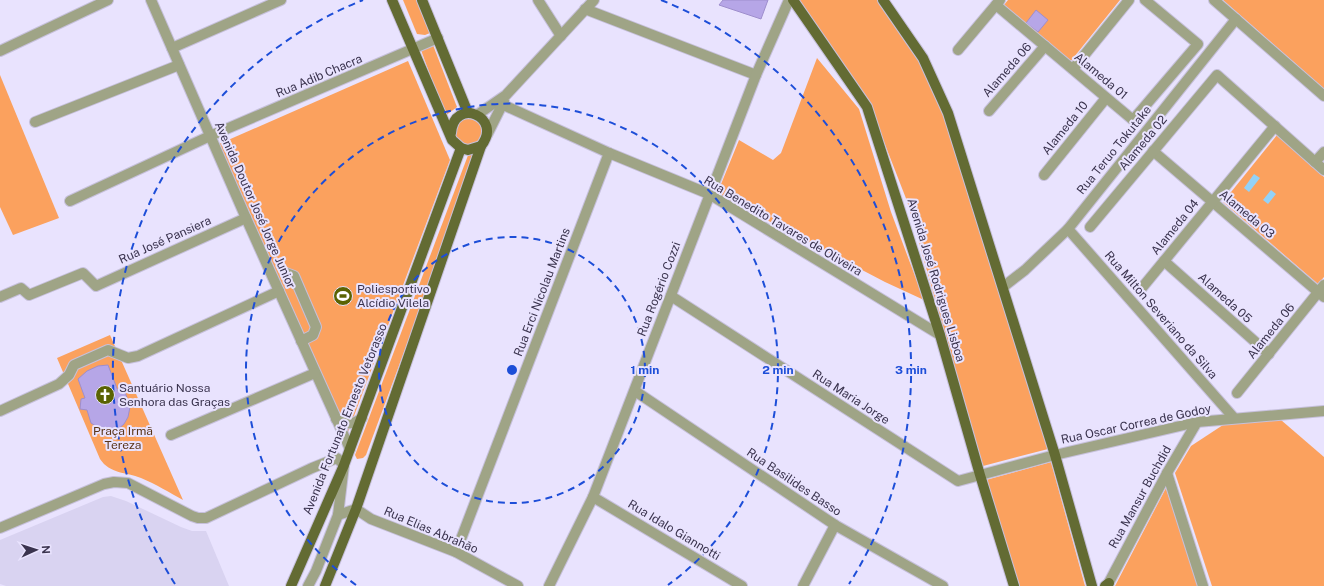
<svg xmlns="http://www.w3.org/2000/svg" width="1324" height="586" font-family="'Public Sans',sans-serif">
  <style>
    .built { fill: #d9d3f1 }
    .green { fill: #fba15e }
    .water { fill: #93d2f8 }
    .building { fill: #b6a6e7; stroke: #9e8ecd }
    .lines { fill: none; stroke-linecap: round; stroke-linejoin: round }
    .minor-casing { stroke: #c6c0db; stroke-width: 12 }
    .major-casing { stroke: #c6c0db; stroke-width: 12 }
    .minor { stroke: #9fa486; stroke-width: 10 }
    .major { stroke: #636b33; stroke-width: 10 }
    .ring { fill: none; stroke: #1d4ed8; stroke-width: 2; stroke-dasharray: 7 5 }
    .labels { text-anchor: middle; stroke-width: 4; stroke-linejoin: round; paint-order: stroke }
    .street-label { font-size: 12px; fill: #3a334e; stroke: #e9e3fe }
    .poi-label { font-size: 12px; fill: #3a334e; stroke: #e9e3fe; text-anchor: start }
    .park-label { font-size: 12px; fill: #5a3519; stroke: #e9e3fe }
    .centre { fill: #1d4ed8; stroke: #e9e3fe; stroke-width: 2 }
    .ring-label { font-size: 12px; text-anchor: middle; font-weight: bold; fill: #1d4ed8; stroke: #e9e3fe; stroke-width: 4; stroke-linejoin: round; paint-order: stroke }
  </style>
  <rect width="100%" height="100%" fill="#e9e3fe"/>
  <path class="built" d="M111,496L126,501L181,527L192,531H206L229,586H6L0,584V540L103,497Z"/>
  <g class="green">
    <path d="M403,0H420L430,33L425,35L417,34Z"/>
    <path d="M799,0H878L920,60L944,115L1048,449L983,466L907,201L870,106Z"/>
    <path d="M1008,0H1120L1070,62L1004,5Z"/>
    <path d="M1223,0H1324V89L1322,87Z"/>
    <path d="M433,45L457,107L445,116L421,50Z"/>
    <path d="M817,58L859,109L891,212L924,300L885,282L717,194L739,140L773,160L781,153Z"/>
    <path d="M408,61L450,160L348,432L219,144Z"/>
    <path d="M0,75L59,218L13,235L0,207Z"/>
    <path d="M474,117L484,128L481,142L467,147L454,135L460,119Z"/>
    <path d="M1277,135L1324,177V277L1318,284L1223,202Z"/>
    <path d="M470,150L474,151L476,157L366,455L363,458L357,459L355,455Z"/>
    <path d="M110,335L183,500C170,493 156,484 141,478C126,472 110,474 100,459L57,358Z"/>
    <path d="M1281,420L1324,457V586H1212L1175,473L1191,446L1226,423Z"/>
    <path d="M1051,462L1085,586H1019L986,480Z"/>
    <path d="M1166,488L1198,586H1115Z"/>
  </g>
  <g class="water">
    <path d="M1254,174L1260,178L1249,192L1244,188Z"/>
    <path d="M1271,190L1276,194L1268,204L1263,200Z"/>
  </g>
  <g class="building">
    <path d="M723,0H768L761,19L719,5Z"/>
    <path d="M1036,10L1048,20L1038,32L1026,23Z"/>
    <path d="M108,365L118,391L125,392L130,407L128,417L124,424L116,431L105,432L91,423L87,410L80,409L81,399L85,398L78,379L87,371L98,366Z"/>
  </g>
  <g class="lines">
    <defs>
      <g id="minor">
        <path d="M151,0L246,218L350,449"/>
        <path d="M538,0L561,36"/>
        <path d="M1214,0L1324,96"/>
        <path d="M996,5L1133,120L1198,44L1145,0"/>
        <path d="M585,9L756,75"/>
        <path d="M172,48L281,0"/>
        <path d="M958,50L1000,0"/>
        <path d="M0,51L108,0"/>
        <path d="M1073,69L1129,0"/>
        <path d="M497,102L609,153L709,194L940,335"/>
        <path d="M989,111L1045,46"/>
        <path d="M477,115L506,95L594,0"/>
        <path d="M35,122L179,65"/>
        <path d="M487,135L504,101"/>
        <path d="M1153,151L1324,297"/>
        <path d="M1315,162L1324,152"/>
        <path d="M1044,175L1106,98"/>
        <path d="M70,201L210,136L438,38"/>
        <path d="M1090,227L1217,75L1324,170"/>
        <path d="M1068,229L1234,418"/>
        <path d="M1164,261L1269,354"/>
        <path d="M286,273L294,276L316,327L313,335L301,341"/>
        <path d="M1003,287L1025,270L1068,229L1236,19"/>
        <path d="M1141,289L1275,126"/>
        <path d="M671,296L958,481L1055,455L1197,422L1324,411"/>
        <path d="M0,297L21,288L29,295L83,273L96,286L246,218"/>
        <path d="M635,391L835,525L943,586"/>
        <path d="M1237,393L1324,285"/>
        <path d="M0,411L59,384L69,375L74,365L108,350L128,358L138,356L279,291"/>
        <path d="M336,419C346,425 353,425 362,418"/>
        <path d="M171,435L315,373"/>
        <path d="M1167,473L1203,586"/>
        <path d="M593,497L742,586"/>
        <path d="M338,515L356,509L371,519L456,552L518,586"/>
        <path d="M0,528L104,484L114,482L128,483L192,516L198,518H206L312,468L337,458L344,465L338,515L316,571L308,586"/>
        <path d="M456,552L609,153"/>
        <path d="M549,586L593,497L756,75L789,0"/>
        <path d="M803,586L835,525"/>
        <path d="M1107,586L1167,473L1197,422"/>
      </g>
      <g id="major">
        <path d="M392,0L452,140L461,148L468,150L481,146C504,117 454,96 451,133"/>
        <path d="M422,0L468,113"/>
        <path d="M793,0L867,107L940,335L980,475L1014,586"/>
        <path d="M883,0L923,58L948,113L1055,455L1092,586"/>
        <path d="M291,586L344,465L461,148"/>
        <path d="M325,586L356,509L481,146"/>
        <path d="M1105,586L1109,583"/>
      </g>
    </defs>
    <use href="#minor" class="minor-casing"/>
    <use href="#major" class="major-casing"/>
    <use href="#minor" class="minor"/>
    <use href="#major" class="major"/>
  </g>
  <g class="ring">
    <circle cx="512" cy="370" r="133"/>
    <path d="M356 585A266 266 0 1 1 668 585"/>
    <path d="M175 584A399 399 0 0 1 363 0M661 0A399 399 0 0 1 849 584"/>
  </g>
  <defs>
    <symbol id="stadium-disc" viewBox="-11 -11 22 22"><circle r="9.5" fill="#5a6302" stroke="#e9e3fe"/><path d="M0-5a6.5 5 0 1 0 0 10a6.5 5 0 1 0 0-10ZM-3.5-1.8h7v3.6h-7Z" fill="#fff"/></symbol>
    <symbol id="church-disc" viewBox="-11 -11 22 22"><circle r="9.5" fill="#5a6302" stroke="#e9e3fe"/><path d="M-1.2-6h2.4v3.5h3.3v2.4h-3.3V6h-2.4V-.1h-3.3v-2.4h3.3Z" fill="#fff"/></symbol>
  </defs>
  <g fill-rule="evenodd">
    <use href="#stadium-disc" x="332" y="285" width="22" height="22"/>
    <use href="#church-disc" x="94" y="384" width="22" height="22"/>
  </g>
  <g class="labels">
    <g class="street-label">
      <text transform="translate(1007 70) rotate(-49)" y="4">Alameda 06</text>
      <text transform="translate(319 76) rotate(-23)" y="4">Rua Adib Chacra</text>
      <text transform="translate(1101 76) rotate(40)" y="4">Alameda 01</text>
      <text transform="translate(1065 128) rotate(-51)" y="4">Alameda 10</text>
      <text transform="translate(1143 143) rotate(-50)" y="4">Alameda 02</text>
      <text transform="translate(1114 150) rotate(-51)" y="4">Rua Teruo Tokutake</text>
      <text transform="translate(255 205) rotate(66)" y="4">Avenida Doutor José Jorge Junior</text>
      <text transform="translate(1247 214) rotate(40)" y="4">Alameda 03</text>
      <text transform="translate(783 226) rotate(31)" y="4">Rua Benedito Tavares de Oliveira</text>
      <text transform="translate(1175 227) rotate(-51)" y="4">Alameda 04</text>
      <text transform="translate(165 240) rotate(-24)" y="4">Rua José Pansiera</text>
      <text transform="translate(936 280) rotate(73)" y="4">Avenida José Rodrigues Lisboa</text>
      <text transform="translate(659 289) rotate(-69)" y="4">Rua Rogério Cozzi</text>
      <text transform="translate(542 292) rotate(-69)" y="4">Rua Erci Nicolau Martins</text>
      <text transform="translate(1225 298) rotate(42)" y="4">Alameda 05</text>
      <text transform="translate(1161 315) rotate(49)" y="4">Rua Milton Severiano da Silva</text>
      <text transform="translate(1271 331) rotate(-51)" y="4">Alameda 06</text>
      <text transform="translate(851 397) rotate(33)" y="4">Rua Maria Jorge</text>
      <text transform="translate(345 419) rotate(-68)" y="4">Avenida Fortunato Ernesto Vetorasso</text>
      <text transform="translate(1136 424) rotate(-12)" y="4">Rua Oscar Correa de Godoy</text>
      <text transform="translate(794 482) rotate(34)" y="4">Rua Basilides Basso</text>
      <text transform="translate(1140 497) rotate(-61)" y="4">Rua Mansur Buchdid</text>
      <text transform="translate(431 530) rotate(23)" y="4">Rua Elias Abrahão</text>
      <text transform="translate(674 530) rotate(31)" y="4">Rua Idalo Giannotti</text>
    </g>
    <g class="poi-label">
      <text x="357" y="293">Poliesportivo<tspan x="357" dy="14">Alcídio Vilela</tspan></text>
      <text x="119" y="392">Santuário Nossa<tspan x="119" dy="14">Senhora das Graças</tspan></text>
    </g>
    <g class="park-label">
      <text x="123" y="435">Praça Irmã<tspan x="123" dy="14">Tereza</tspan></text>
    </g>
  </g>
  <circle cx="512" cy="370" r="6" class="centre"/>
  <g class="ring-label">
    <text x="645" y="374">1 min</text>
    <text x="778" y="374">2 min</text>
    <text x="911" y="374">3 min</text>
  </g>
  <g transform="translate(36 550) rotate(87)" stroke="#e9e3fe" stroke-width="3" paint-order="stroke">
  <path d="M0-3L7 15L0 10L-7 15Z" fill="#3a334e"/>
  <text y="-6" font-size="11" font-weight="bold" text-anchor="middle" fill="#3a334e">N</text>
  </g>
</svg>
